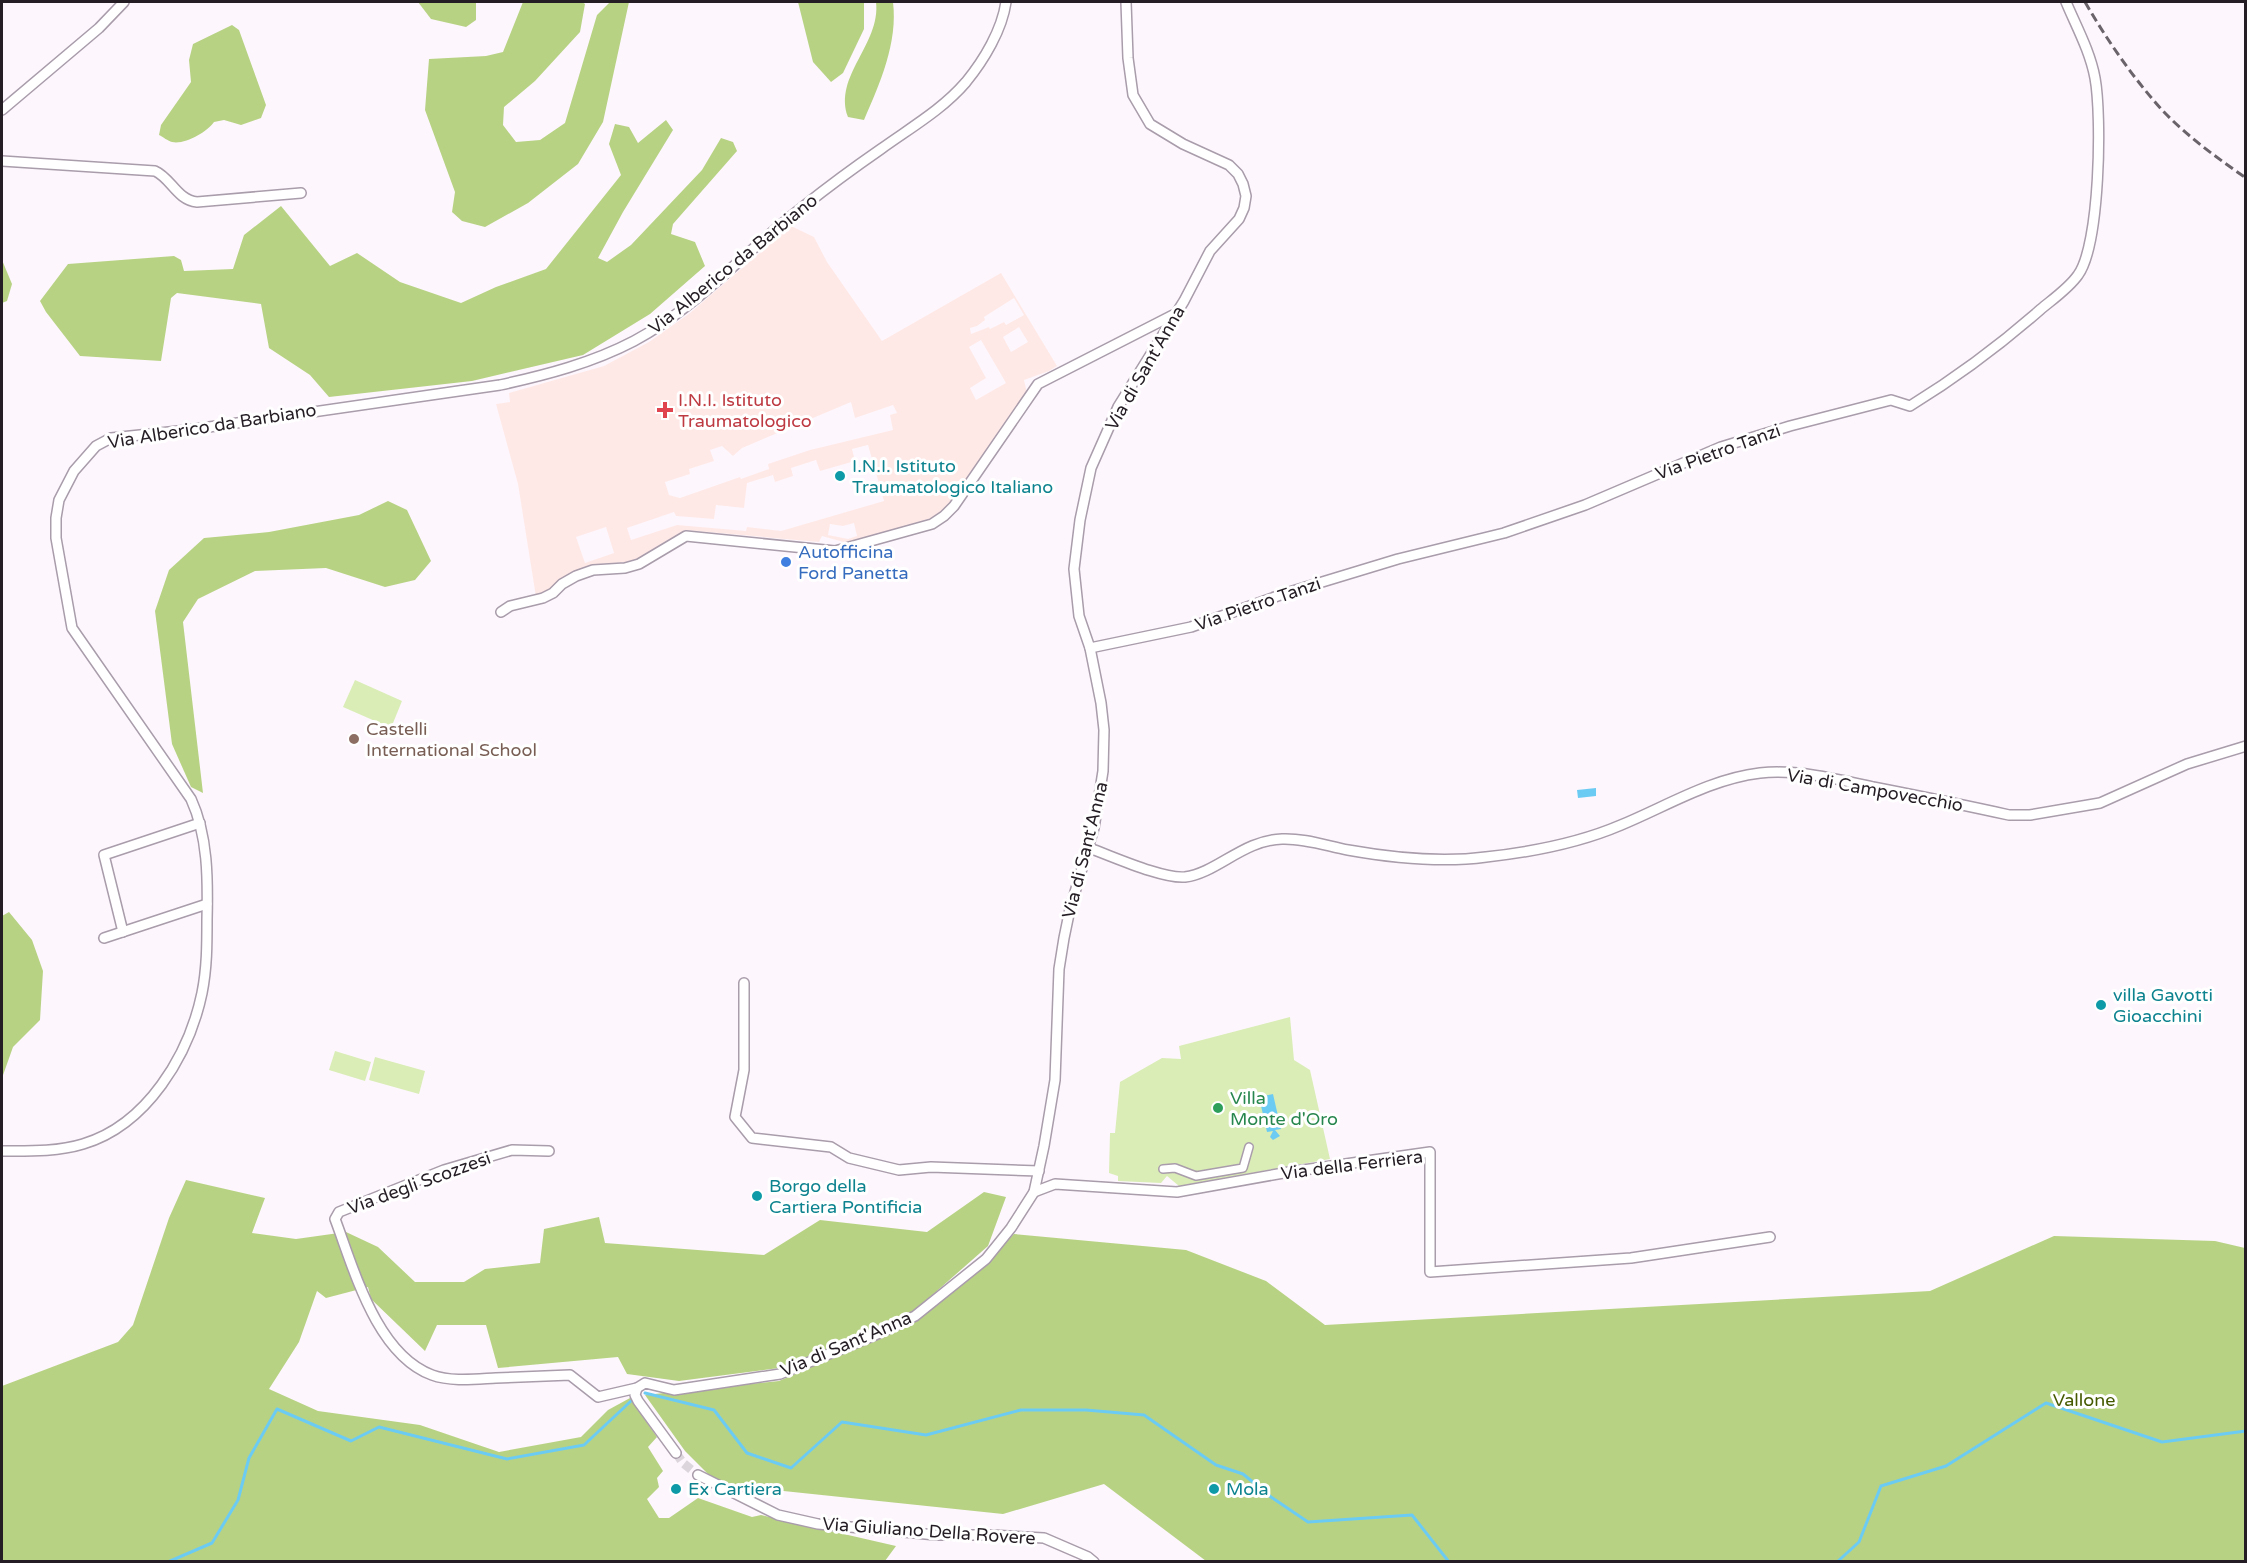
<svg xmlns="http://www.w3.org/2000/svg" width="2247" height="1563" font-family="'Varela Round',sans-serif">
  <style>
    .medical { fill: #ffe9e7; fill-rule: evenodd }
    .green { fill: #daedb6 }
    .forest { fill: #b8d284 }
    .water { fill: #6ccbf3 }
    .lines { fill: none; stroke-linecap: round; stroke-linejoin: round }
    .stream { stroke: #6ccbf3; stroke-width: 3 }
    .minor-tunnel { stroke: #dcd6dc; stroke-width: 9; stroke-dasharray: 9 4.5; stroke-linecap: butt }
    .pedestrian-casing { stroke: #a99cab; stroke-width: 10 }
    .minor-casing { stroke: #a99cab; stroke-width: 12 }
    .pedestrian { stroke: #fff; stroke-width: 7 }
    .minor { stroke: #fff; stroke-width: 9 }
    .rail { stroke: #6a646a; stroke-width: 3; stroke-dasharray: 9 4.5; stroke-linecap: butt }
    .health-dot { fill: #e0444e; stroke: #fff; stroke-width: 2 }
    .culture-dot { fill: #0f9aa8; stroke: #fff; stroke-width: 2 }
    .shop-dot { fill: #3f7fe0; stroke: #fff; stroke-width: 2 }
    .education-dot { fill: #8d6e63; stroke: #fff; stroke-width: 2 }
    .leisure-dot { fill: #2e9e5b; stroke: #fff; stroke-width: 2 }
    .labels { text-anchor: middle; stroke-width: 6; stroke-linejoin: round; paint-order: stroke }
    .street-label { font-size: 18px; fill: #241e24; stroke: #fff }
    .health-label { font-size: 18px; fill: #be3a42; stroke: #fff; text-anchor: start }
    .culture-label { font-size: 18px; fill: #0d838f; stroke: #fff; text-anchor: start }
    .shop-label { font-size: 18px; fill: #366cbe; stroke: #fff; text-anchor: start }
    .education-label { font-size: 18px; fill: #785e54; stroke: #fff; text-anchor: start }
    .leisure-label { font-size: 18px; fill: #27864d; stroke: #fff; text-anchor: start }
    .park-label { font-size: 18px; fill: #455a00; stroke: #fff }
  </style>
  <rect width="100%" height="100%" fill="#fdf7fd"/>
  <path class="medical" d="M791,226L814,237L827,262L882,341L1001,273L1057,366L1049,371L1024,380L1027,393L951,505L938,516L847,543L822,536L819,542L685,530L636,559L625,562L601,564L573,572L559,580L548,592L536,597L518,484L496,404L510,402L509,393L604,366L649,342L690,313ZM1014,298L1024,315L1006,325L1004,322L990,329L989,327L971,334L970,328L977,326L985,320L984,317ZM1019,327L1028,342L1011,352L1003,337ZM981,340L1006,383L976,400L970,388L986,378L969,347ZM851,402L855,418L893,405L897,413L890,415L893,430L810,450L768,464L769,469L741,479L740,477L680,498L669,495L665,482L690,474L689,469L714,461L710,450L722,446L733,456L742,448ZM868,445L884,501L781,531L747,527L746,531L677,525L631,540L627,528L674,512L676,516L714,519L716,505L744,508L747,483L773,475L775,482L793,476L791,468L816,460L820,471L855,461L852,449ZM854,523L857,536L848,539L828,535L830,524L843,526ZM606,527L614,553L585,563L576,537Z"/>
  <g class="green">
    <path d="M355,680L402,701L391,728L343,707Z"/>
    <path d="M1290,1017L1294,1060L1310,1070L1330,1159L1179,1186L1167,1176L1161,1183L1118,1181V1176L1109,1173L1110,1133H1115L1120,1082L1162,1058L1181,1059L1179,1046Z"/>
    <path d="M335,1051L371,1062L365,1081L329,1070Z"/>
    <path d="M375,1057L425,1071L419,1094L369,1080Z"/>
  </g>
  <g class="forest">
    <path d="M418,2H476V20L466,27L431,19Z"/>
    <path d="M523,2H582L585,4L580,32L535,81L504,107L503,125L516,142L540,140L565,123L597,15L610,2H629L603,122L578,164L528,203L485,227L462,221L452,212L455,192L425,110L429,59L486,56L503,52Z"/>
    <path d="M798,2H864V29L843,73L831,82L813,62Z"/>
    <path d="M876,2H893C898,43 880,83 864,120L848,117C833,76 881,44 876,2Z"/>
    <path d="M232,25L239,30L266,105L261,118L241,125L224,120L214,122C207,132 185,145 172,142C168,141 163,137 159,135L161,125L191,82L189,60L193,44Z"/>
    <path d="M666,120L673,130L623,212L598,258L607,262L631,245L702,170L721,138L733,142L737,151L673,224L671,234L695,242L705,266L650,314L583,355L472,381L329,397L310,375L269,348L261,304L177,293L171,298L161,361L80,356L46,312L40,301L68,264L174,256L181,260L184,271L233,269L244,235L281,206L330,266L357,253L400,282L461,303L496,287L546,269L621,175L609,144L615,124L629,127L638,143Z"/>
    <path d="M2,260L12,284L7,301L2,303Z"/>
    <path d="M388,501L407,510L431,561L415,580L385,587L326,568L255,571L198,599L183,622L203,793L191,787L172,744L155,611L169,570L204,538L269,532L359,515Z"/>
    <path d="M9,912L32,940L43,971L40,1020L13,1047L2,1078V916Z"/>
    <path d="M186,1180L265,1198L252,1233L296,1239L346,1232L378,1247L415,1282H464L485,1269L540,1263L544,1229L599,1217L605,1243L764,1255L820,1220L927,1232L984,1192L1006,1197L988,1246L913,1312L838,1347L779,1368L679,1381L627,1374L618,1357L498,1368L486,1325H437L425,1351L371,1299L368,1287L326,1298L317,1291L299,1342L269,1389L318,1411L420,1425L499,1452L581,1437L608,1410L630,1398L657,1437L648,1447L663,1471L657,1478L659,1487L647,1499L659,1518H669L698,1498L752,1517L761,1515L896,1546L885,1561L2,1562V1386L118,1342L133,1325L169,1218Z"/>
    <path d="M1014,1234L1186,1250L1266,1281L1325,1325L1930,1291L2054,1236L2215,1241L2245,1248V1561H1206L1104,1484L1003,1514L718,1484L685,1451L645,1395L779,1381L915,1322Z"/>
  </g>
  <g class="water">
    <path d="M1596,788V796L1578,798L1577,790Z"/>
    <path d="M1273,1094L1281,1129L1275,1130L1280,1136L1273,1140L1270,1137L1273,1131L1267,1132L1259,1097Z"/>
  </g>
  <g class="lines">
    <g class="stream">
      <path d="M645,1393L714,1410L747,1453L791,1468L842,1422L926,1435L1021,1410H1086L1144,1415L1216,1465L1243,1474L1271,1497L1308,1522L1412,1515L1449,1562"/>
      <path d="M168,1562L212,1543L238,1500L249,1458L277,1409L351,1441L379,1427L507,1459L584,1445L631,1401"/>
      <path d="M1837,1562L1859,1542L1881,1486L1946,1466L2046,1403L2162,1442L2246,1431"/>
    </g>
    <path class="minor-tunnel" d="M676,1453L683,1463L698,1475"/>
    <defs>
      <path id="pedestrian" d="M1163,1169L1175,1168L1196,1176L1243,1168L1249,1147"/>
      <g id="minor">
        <path d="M2,110L99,28L124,2"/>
        <path d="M2,161L155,171C171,178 177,200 197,202L301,193"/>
        <path d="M501,612L510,606L543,598L553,593L562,584L576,576L593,570L625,568L639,564L686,536L835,551L932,524L944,516L954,506L1038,384L1173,315"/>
        <path d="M1090,648L1191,627L1286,593L1398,559L1504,533L1585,505L1721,447L1790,426L1891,400L1910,406C1957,377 2000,345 2041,309C2053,299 2069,288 2078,275C2100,245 2102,116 2095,78C2090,51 2076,26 2066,2"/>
        <path d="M1089,848C1112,856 1162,879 1185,877C1217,873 1243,840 1282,839C1304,838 1327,846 1348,850C1393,858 1441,863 1486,857C1532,852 1579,843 1621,825C1667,806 1710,779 1760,773C1797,769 1837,779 1873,787C1919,796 1964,805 2009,815H2030L2100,803L2187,764L2246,746"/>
        <path d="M123,932L104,855L200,823"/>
        <path d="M104,938L207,904"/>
        <path d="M744,983V1070L735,1117L752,1138L831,1147L849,1158L899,1170L931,1167L1039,1171"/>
        <path d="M2,1151C28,1151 57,1152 83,1144C147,1125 189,1055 202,993C207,968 207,944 207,920C208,879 208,836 191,799L72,628L56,538V518L59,500L74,471L96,446L111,438L188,430L500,385C546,375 592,363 634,341C698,307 747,249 804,206C829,186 855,167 881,149C910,128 942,110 966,82C984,60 1002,30 1006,2"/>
        <path d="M549,1151L512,1150L444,1170L339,1212L335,1219C354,1269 376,1354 432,1375C451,1382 476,1379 496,1378C521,1377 545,1376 570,1375L598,1397L637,1388L645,1383L674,1390L780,1374L873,1336L915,1316L986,1259L1011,1228L1034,1192L1044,1146L1055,1080L1059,969L1064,938L1070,909L1094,828L1103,771L1104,730L1101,703L1090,648L1079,616L1074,569L1080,520L1091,468L1118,407L1184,301L1210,251L1239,219L1244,208L1246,196L1243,184L1238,174L1229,165L1183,144L1150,124L1133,95L1128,58L1126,2"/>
        <path d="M1034,1192L1055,1184L1177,1192L1289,1172L1430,1152V1272L1631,1258L1770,1237"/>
        <path d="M637,1388L635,1395L638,1401L676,1453"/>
        <path d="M698,1475L778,1515L818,1524L936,1535H991L1044,1538L1088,1557L1094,1562"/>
      </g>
    </defs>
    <use href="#pedestrian" class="pedestrian-casing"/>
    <use href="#minor" class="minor-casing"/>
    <use href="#pedestrian" class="pedestrian"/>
    <use href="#minor" class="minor"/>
    <path class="rail" d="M2085,2C2107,40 2133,78 2163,111C2187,136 2217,158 2246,178"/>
  </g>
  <path class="health-dot" d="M662 401h6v6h6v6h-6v6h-6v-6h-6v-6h6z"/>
  <g class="culture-dot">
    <circle cx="840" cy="476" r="6"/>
    <circle cx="2101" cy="1005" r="6"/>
    <circle cx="757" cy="1196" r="6"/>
    <circle cx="676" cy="1489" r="6"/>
    <circle cx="1214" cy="1489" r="6"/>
  </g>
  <circle class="shop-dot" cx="786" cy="562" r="6"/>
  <circle class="education-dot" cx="354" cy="739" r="6"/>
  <circle class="leisure-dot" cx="1218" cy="1108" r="6"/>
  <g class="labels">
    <g class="street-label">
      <text transform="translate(733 264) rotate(-39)" y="6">Via Alberico da Barbiano</text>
      <text transform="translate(1145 368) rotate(-60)" y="6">Via di Sant'Anna</text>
      <text transform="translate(212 426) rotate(-9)" y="6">Via Alberico da Barbiano</text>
      <text transform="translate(1718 452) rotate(-20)" y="6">Via Pietro Tanzi</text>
      <text transform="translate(1258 604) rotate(-19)" y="6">Via Pietro Tanzi</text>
      <text transform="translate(1875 790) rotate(10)" y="6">Via di Campovecchio</text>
      <text transform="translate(1085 850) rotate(-76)" y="6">Via di Sant'Anna</text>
      <text transform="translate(1352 1165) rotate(-7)" y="6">Via della Ferriera</text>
      <text transform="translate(419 1183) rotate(-20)" y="6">Via degli Scozzesi</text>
      <text transform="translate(846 1344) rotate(-23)" y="6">Via di Sant'Anna</text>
      <text transform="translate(929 1531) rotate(4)" y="6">Via Giuliano Della Rovere</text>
    </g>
    <g class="health-label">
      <text x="678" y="406">I.N.I. Istituto<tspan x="678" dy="21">Traumatologico</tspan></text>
    </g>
    <g class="culture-label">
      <text x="852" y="472">I.N.I. Istituto<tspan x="852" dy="21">Traumatologico Italiano</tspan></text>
      <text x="2113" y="1001">villa Gavotti<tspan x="2113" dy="21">Gioacchini</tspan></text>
      <text x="769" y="1192">Borgo della<tspan x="769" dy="21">Cartiera Pontificia</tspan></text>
      <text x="688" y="1495">Ex Cartiera</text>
      <text x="1226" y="1495">Mola</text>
    </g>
    <g class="shop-label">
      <text x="798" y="558">Autofficina<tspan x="798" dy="21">Ford Panetta</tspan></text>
    </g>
    <g class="education-label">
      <text x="366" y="735">Castelli<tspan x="366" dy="21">International School</tspan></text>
    </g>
    <g class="leisure-label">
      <text x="1230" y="1104">Villa<tspan x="1230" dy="21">Monte d'Oro</tspan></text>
    </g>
    <g class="park-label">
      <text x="2084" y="1406">Vallone</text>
    </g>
  </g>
  <rect width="2247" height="1563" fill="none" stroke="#241e24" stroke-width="6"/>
</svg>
